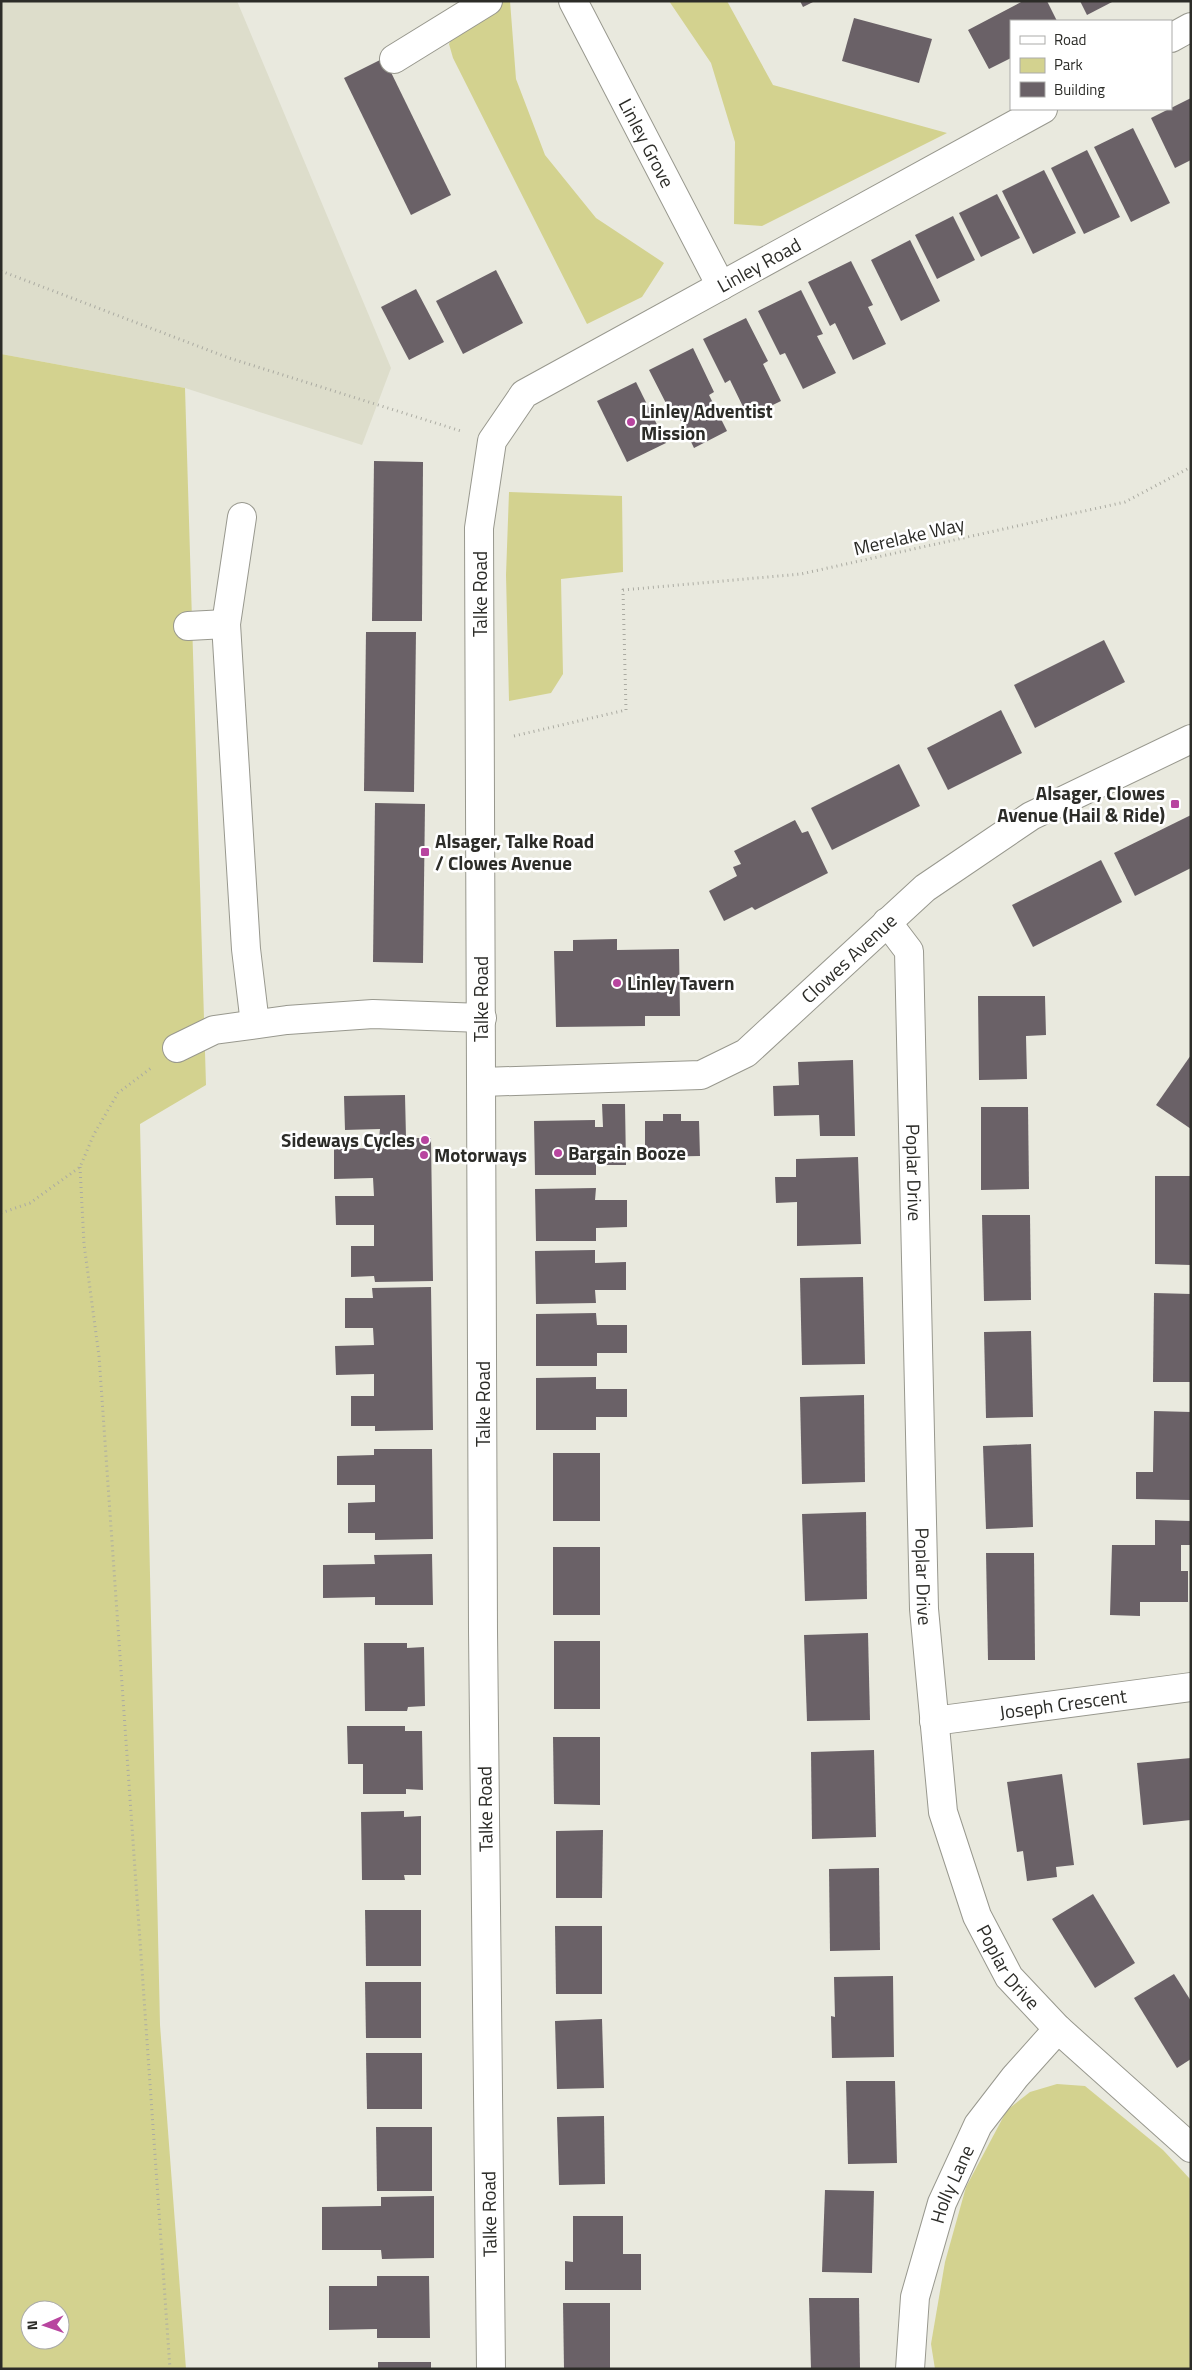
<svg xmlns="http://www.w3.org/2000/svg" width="1192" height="2370" font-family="'Titillium Web',sans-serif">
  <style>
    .built { fill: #ddddcb }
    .green { fill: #d3d28f; fill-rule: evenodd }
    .building { fill: #6a6167 }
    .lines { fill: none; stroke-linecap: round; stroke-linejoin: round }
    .minor-casing { stroke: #98988e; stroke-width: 30 }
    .path { stroke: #ababa2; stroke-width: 3; stroke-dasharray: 1 4; stroke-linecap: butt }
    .minor { stroke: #fff; stroke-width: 28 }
    .poi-dot { fill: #b8459f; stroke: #fff; stroke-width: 2 }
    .labels { text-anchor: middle; stroke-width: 5; stroke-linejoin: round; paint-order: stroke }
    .street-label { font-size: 19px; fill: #2c2c28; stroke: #fff }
    .poi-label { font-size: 19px; font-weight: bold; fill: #2c2c28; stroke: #fff; text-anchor: start }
  </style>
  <rect width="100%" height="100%" fill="#e9e9de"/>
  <path class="built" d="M1,1H237L391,368L362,445L185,388L1,354Z"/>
  <g class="green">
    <path d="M504,1H510L516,79L545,155L596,218L664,263L642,297L587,324L453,58L449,44L455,32Z"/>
    <path d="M669,1H727L773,85L947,133L762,226L734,224L735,142L711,63Z"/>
    <path d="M1,354L185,388L206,1085L140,1124L160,2025L186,2369H2L1,2362ZM30,2310H60V2340H30Z"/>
    <path d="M509,492L622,496L623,572L561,579L563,674L551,693L509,701L506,575Z"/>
    <path d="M1057,2084L1085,2086L1163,2150L1191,2180V2369H935L931,2344L945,2262L966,2187L1007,2110L1030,2092Z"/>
  </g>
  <g class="building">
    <path d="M800,1H815L803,7Z"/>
    <path d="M1023,1H1047L1057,21H1011V58L989,69L968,30Z"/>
    <path d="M1080,1H1114L1087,15Z"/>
    <path d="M854,18L932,39L919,83L842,61Z"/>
    <path d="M384,58L451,195L411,215L344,78Z"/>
    <path d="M1191,98V160L1175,168L1151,118Z"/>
    <path d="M1133,128L1170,203L1131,222L1094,147Z"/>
    <path d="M1087,150L1120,217L1084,234L1051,168Z"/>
    <path d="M1044,170L1076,233L1033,254L1002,191Z"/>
    <path d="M997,194L1020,238L981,257L959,213Z"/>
    <path d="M953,216L975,260L937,279L915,235Z"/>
    <path d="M910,240L940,301L901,321L871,260Z"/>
    <path d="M851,261L873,305L868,307L886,344L853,360L835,323L830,326L808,282Z"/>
    <path d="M496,270L523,323L463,354L436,301Z"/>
    <path d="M416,289L444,342L409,360L381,307Z"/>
    <path d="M801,290L823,334L817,336L836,373L803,389L785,353L780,355L758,311Z"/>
    <path d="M746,318L768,361L763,364L781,401L748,417L730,380L725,383L703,339Z"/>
    <path d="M693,348L714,392L709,395L727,431L694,448L676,411L671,413L649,370Z"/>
    <path d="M636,382L666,443L627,462L597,401Z"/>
    <path d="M374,461L423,462L422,621H372Z"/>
    <path d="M366,632H416L414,792L364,791Z"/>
    <path d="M1104,640L1125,682L1035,728L1014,685Z"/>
    <path d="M1001,710L1022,753L948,790L927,748Z"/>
    <path d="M899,764L920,806L832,850L811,808Z"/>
    <path d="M375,803L425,804L423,963L373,962Z"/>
    <path d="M1191,815V868L1135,896L1114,853Z"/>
    <path d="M795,820L802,833L808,831L828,873L755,910L752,907L724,921L709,891L737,876L733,867L741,864L734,851Z"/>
    <path d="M1101,860L1122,902L1033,947L1012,905Z"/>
    <path d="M617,939V950L679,949L680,1016H645V1026L556,1027L554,951H573V940Z"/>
    <path d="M978,996H1045L1046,1035L1026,1036L1027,1079L979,1080Z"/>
    <path d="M1191,1055V1129L1156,1105Z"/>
    <path d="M853,1060L855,1136H820L819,1115L774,1116L773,1086L799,1085L798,1062Z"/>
    <path d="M405,1095L406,1138H431L433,1281L375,1282L374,1276L351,1277V1246H374V1225H336L335,1196H374L373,1178L334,1179V1149L373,1148V1139H379L380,1129L345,1130L344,1096Z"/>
    <path d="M602,1104H625L626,1165H596V1175H535L534,1121L595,1120V1127H603Z"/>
    <path d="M981,1107H1028L1029,1189L981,1190Z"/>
    <path d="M663,1114H681V1121H699L700,1156L645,1157V1121H663Z"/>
    <path d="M858,1157L861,1244L797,1246V1202L776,1203L775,1177H796V1159Z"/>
    <path d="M1155,1176H1191V1265L1155,1264Z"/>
    <path d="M596,1188L595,1200H627V1227L596,1228V1241H536L535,1189Z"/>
    <path d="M982,1215H1030L1031,1300L984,1301Z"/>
    <path d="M595,1250V1263L626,1262V1290H595L596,1303L536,1304L535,1251Z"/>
    <path d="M863,1277L865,1364L802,1365L800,1278Z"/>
    <path d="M431,1287L433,1430L375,1431V1426H351V1396H374V1374L336,1375L335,1346L374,1345L373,1328H345V1298H373L372,1288Z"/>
    <path d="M1154,1293L1191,1294V1382H1153Z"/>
    <path d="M596,1313L597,1325H627V1353H597V1366H536V1314Z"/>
    <path d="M1031,1331L1033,1417L986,1418L984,1332Z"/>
    <path d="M596,1377V1389H627V1417H596V1430H536V1378Z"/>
    <path d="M864,1395L865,1482L802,1484L800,1397Z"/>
    <path d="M1154,1411L1191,1412V1500L1136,1499V1472H1153Z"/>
    <path d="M1031,1444L1033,1527L986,1529L983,1446Z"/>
    <path d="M374,1449H432L433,1539L375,1540V1533H348V1503L375,1502V1485H337V1456L374,1455Z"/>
    <rect x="553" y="1453" width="47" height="68"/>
    <path d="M866,1512L867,1599L805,1601L802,1514Z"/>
    <path d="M1155,1520L1191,1521V1545H1181V1571H1188V1602H1140V1616L1110,1615L1112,1545H1155Z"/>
    <rect x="553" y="1547" width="47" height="68"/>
    <path d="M986,1553H1034L1035,1660H988Z"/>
    <path d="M432,1554L433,1605H375V1597L323,1598V1565L375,1564L374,1555Z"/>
    <path d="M868,1633L870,1720L807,1721L804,1635Z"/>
    <rect x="554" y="1641" width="46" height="68"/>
    <path d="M364,1643H407V1648L424,1647L425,1706L408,1707L407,1711H365Z"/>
    <path d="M347,1726H405V1731H422L423,1790L406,1789V1794H363V1764H348Z"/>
    <path d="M553,1737H600V1805L554,1804Z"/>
    <path d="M874,1750L876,1837L812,1839L811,1752Z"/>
    <path d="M1191,1758V1820L1143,1825L1137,1763Z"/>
    <path d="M1062,1774L1074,1865L1056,1867L1057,1877L1027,1881L1023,1851L1017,1852L1007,1782Z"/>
    <path d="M404,1811V1817L421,1816V1875H404L405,1880H362L361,1812Z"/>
    <path d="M603,1830L602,1898H556V1831Z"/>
    <path d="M879,1868L880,1950L830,1951L829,1869Z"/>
    <path d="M1093,1894L1135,1963L1095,1988L1052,1919Z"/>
    <path d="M365,1910H421V1966H366Z"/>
    <path d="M555,1926H602V1994H556Z"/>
    <path d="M1174,1974L1191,2001V2059L1177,2068L1134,1998Z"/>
    <path d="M893,1976L894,2057L832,2058L831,2016L835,2017L834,1977Z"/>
    <path d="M365,1982H421V2038H366Z"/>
    <path d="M602,2019L604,2088L557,2089L555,2021Z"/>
    <path d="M366,2053H422V2109H367Z"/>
    <path d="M846,2081H895L897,2163L848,2164Z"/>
    <path d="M604,2116L605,2184L559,2185L557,2117Z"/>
    <path d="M376,2127H432V2191H377Z"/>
    <path d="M825,2190L874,2191L872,2273L822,2272Z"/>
    <path d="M434,2196V2258L382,2259L381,2250H322V2207L381,2206V2197Z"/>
    <path d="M573,2216H623V2254H641V2290H565V2261L573,2262Z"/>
    <path d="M377,2276H429L430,2338H377V2329L329,2330V2286H377Z"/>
    <path d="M809,2298H859L860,2369H811Z"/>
    <path d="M563,2303H610V2369H564Z"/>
    <rect x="378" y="2362" width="53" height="7"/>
  </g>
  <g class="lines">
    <defs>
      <g id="minor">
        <path id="s1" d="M573,1L721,286"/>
        <path d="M1171,38L1191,27"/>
        <path d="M394,59L488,1"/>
        <path d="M242,517L226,624L246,949L255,1024"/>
        <path d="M188,626L226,624"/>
        <path id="s2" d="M887,922L909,951L924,1609L943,1812L977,1916L1009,1977L1058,2029L1191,2148"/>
        <path d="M177,1048L214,1030L287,1020L373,1014L482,1018"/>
        <path id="s3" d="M482,1082L701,1075L746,1053L925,888L1031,816L1191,739"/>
        <path id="s4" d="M934,1721L1191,1687"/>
        <path id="s5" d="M491,2369L483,1631L479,528L492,441L524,394L1043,109"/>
        <path id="s6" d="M910,2369L915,2297L942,2203L978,2125L1015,2077L1058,2029"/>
      </g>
    </defs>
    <use href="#minor" class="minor-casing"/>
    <g class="path">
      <path d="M1,271L229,358L461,431"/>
      <path d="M514,736L626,710L623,590L801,574L1125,502L1191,467"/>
      <path d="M80,1167L84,1244L99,1356L170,2369"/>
      <path d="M1,1213L30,1203L80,1167L94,1134L118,1093L151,1068"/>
    </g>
    <use href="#minor" class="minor"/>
  </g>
  <g class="poi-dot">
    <circle cx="631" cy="422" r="5"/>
    <rect x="1170" y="799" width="10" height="10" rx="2.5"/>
    <rect x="420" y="847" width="10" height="10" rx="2.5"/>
    <circle cx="617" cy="983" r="5"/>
    <circle cx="425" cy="1140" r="5"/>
    <circle cx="558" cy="1153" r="5"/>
    <circle cx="424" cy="1155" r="5"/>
  </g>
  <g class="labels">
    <g class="street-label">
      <text dy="7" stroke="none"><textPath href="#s1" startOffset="160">Linley Grove</textPath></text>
      <text dy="7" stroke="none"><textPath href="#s5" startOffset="2254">Linley Road</textPath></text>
      <text transform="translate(909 536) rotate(-13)" y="7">Merelake Way</text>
      <text transform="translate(480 594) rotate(-90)" y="7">Talke Road</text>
      <text dy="7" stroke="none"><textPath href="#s3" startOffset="409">Clowes Avenue</textPath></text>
      <text transform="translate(481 999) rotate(-90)" y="7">Talke Road</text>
      <text dy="7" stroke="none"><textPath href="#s2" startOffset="258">Poplar Drive</textPath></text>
      <text transform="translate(483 1404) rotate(-90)" y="7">Talke Road</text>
      <text dy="7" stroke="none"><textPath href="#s2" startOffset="662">Poplar Drive</textPath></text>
      <text dy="7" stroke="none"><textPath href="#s4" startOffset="130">Joseph Crescent</textPath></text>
      <text transform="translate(485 1809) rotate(-91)" y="7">Talke Road</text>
      <text dy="7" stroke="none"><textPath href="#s2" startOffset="1068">Poplar Drive</textPath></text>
      <text dy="7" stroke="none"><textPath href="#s6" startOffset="191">Holly Lane</textPath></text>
      <text transform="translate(489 2214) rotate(-91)" y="7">Talke Road</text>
    </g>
    <g class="poi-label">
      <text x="641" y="418">Linley Adventist<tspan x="641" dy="22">Mission</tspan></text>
      <text x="1165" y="800" text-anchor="end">Alsager, Clowes<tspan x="1165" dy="22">Avenue (Hail &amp; Ride)</tspan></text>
      <text x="435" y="848">Alsager, Talke Road<tspan x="435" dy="22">/ Clowes Avenue</tspan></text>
      <text x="627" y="990">Linley Tavern</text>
      <text x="415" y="1147" text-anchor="end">Sideways Cycles</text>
      <text x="568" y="1160">Bargain Booze</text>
      <text x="434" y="1162">Motorways</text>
    </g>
  </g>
  <rect width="1192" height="2370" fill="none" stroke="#2c2c28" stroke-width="5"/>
  <rect x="1010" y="20" width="162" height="90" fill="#ffffff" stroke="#ababa9"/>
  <rect x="1020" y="36" width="25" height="8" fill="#ffffff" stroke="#ababa9"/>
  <text x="1054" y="45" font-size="15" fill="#2c2c28">Road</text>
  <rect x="1020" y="58" width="25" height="15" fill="#d3d28f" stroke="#ababa9"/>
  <text x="1054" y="70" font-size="15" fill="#2c2c28">Park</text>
  <rect x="1020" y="82" width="25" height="15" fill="#6a6167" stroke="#ababa9"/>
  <text x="1054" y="95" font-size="15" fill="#2c2c28">Building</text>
  <g transform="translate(45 2325) rotate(268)"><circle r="24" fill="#ffffff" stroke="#ababa9"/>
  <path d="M0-4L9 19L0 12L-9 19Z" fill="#b8459f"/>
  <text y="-8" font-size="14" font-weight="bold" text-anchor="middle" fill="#2c2c28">N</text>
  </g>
</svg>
